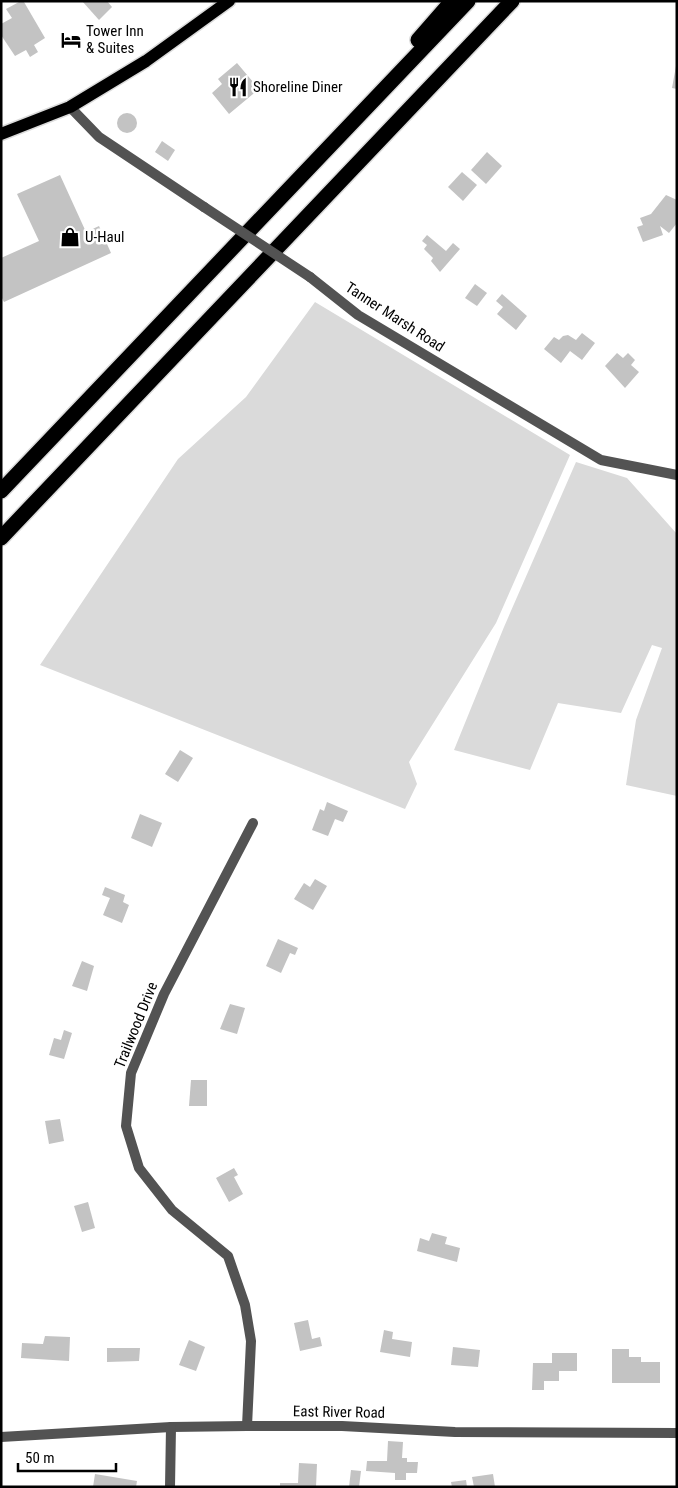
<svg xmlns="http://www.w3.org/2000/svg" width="678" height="1488" font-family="'Roboto Condensed',sans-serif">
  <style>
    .green { fill: #dadada }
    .building { fill: #c3c3c3 }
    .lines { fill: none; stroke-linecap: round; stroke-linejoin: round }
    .primary-casing { stroke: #dbdbdb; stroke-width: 15 }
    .motorway-casing { stroke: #dbdbdb; stroke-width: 18 }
    .minor { stroke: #535353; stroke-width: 10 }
    .primary { stroke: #000; stroke-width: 12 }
    .motorway { stroke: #000; stroke-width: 15 }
    .minor-bridge { stroke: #535353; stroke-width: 10 }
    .labels { text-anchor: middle; stroke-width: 5; stroke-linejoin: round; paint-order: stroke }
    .poi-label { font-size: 15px; fill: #000; stroke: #fff; text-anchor: start }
    .street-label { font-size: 15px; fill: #000; stroke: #fff }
  </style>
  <rect width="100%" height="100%" fill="#fff"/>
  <g class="green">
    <path d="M315,302L570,455L496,623L409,762L417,784L405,809L40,665L178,459L246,397Z"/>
    <path d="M576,462L627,478L677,534V796L626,785L636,720L662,648L652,645L621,713L558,703L530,770L454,750L504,627Z"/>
  </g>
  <g class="building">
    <path d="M82,1H107L112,7L99,20Z"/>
    <path d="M19,2H24L45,38L34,45L38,52L30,57L26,50L15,56L1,35V24L12,18L6,9Z"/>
    <path d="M237,63L259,89L229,114L212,93L222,84L218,79Z"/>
    <path d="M676,66H677V89L672,88Z"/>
    <circle cx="127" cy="123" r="10"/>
    <path d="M162,141L175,150L168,161L155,152Z"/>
    <path d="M487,152L502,166L486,184L471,170Z"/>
    <path d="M462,172L477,185L463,201L448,187Z"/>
    <path d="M60,175L86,232L99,226L111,253L4,302L1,296V258L39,241L17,194Z"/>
    <path d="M666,195L677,200V223L669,233L660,226L663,235L643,242L637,227L643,225L640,218L651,214Z"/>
    <path d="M427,235L446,251L453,243L460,249L440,272L431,261L433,258L424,249L427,245L422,241Z"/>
    <path d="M475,284L487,293L477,306L465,298Z"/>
    <path d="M502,294L527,316L516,330L497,314L503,307L496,301Z"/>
    <path d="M582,333L595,343L582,360L570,351L561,363L544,349L554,337L559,340L563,336L568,335L576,340Z"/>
    <path d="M617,353L623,358L628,353L635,360L631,365L639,372L625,388L605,366Z"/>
    <path d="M180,750L193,758L178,782L165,774Z"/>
    <path d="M327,802L348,811L343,822L335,819L328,836L312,830L320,809L324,811Z"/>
    <path d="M140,814L162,823L152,847L131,838Z"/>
    <path d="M315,879L327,886L313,910L294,899L304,883L310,887Z"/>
    <path d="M105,887L125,895L123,902L129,905L122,923L103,915L110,898L102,895Z"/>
    <path d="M278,939L298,948L295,955L290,953L281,973L266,966Z"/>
    <path d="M82,961L94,966L87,991L72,986Z"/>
    <path d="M230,1004L245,1008L237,1034L220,1029Z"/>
    <path d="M64,1030L72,1033L64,1059L49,1055L54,1038L61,1040Z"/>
    <path d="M191,1080H207V1106H189Z"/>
    <path d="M60,1119L64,1141L49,1144L45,1121Z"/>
    <path d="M234,1168L238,1175L234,1177L243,1194L229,1202L216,1178Z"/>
    <path d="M88,1202L95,1228L82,1232L74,1206Z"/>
    <path d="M432,1233L447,1237L445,1244L460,1248L457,1262L417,1251L420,1238L429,1241Z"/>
    <path d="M308,1320L312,1339L320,1337L322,1346L300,1351L294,1323Z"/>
    <path d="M384,1330L393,1332L392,1339L412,1342L410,1357L380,1352Z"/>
    <path d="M45,1336L70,1337L69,1361L21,1358L22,1343L43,1344Z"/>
    <path d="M189,1340L205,1347L196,1371L179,1365Z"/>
    <path d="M453,1347L480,1350L478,1367L451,1365Z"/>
    <path d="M107,1348H140L139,1361L107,1362Z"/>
    <path d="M612,1349H629V1357H641V1362H660V1383H612Z"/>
    <path d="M552,1353H577V1371H559V1381H544V1390H532L533,1363H552Z"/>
    <path d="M388,1441L403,1442L402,1458H407V1462H418L417,1473H406V1480H395V1473L366,1471L367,1461H387Z"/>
    <path d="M299,1463L317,1464L316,1487H280V1483H298Z"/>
    <path d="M351,1470L361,1471L359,1487H349Z"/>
    <path d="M95,1474L137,1481L136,1487H93Z"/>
    <path d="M493,1474L495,1487H474L472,1477Z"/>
    <path d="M466,1480L467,1487H452L451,1482Z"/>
  </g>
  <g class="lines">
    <defs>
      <path id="primary" d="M1,134L70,107L146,61L229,1"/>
      <g id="motorway">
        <path d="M418,40L452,1"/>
        <path d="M1,491L468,1"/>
        <path d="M1,538L512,1"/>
      </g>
    </defs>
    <use href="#primary" class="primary-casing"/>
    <use href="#motorway" class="motorway-casing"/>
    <g class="minor">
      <path d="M70,107L99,137L204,207"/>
      <path d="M310,277L358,315L601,460L677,475"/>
      <path d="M247,1426L251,1341L245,1305L228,1256L172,1210L139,1168L126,1126L131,1073L164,994L253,823"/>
      <path d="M1,1437L171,1427L247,1426H342L455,1432L677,1433"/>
      <path d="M170,1487L171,1427"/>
    </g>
    <use href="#primary" class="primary"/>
    <use href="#motorway" class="motorway"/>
    <path class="minor-bridge" d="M204,207L310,277"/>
  </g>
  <defs>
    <symbol id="hotel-bare" viewBox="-9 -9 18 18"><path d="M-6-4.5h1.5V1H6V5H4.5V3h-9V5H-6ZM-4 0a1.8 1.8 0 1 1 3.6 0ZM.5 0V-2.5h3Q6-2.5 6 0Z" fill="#000" stroke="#fff" stroke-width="2.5" paint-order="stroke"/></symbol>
    <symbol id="restaurant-bare" viewBox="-9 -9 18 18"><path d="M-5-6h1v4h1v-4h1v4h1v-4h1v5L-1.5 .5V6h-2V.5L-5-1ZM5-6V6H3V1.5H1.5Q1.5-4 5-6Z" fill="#000" stroke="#fff" stroke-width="2.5" paint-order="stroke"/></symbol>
    <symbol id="shop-bare" viewBox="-9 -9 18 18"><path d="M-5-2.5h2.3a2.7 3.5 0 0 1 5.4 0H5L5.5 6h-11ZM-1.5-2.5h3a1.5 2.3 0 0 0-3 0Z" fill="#000" stroke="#fff" stroke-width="2.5" paint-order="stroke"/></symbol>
  </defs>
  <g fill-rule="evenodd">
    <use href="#hotel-bare" x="57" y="26" width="28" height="28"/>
    <use href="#restaurant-bare" x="224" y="73" width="28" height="28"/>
    <use href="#shop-bare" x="56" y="223" width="28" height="28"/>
  </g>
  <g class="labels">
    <g class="poi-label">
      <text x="86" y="36">Tower Inn<tspan x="86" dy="17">&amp; Suites</tspan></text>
      <text x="253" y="92">Shoreline Diner</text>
      <text x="85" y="242">U-Haul</text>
    </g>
    <g class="street-label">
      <text transform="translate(395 317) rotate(33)" y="5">Tanner Marsh Road</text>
      <text transform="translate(136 1025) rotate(-68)" y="5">Trailwood Drive</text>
      <text transform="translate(339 1412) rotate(1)" y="5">East River Road</text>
    </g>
  </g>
  <rect width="678" height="1488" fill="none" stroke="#000000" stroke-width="5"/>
  <path d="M18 1463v8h98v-8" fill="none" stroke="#000000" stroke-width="2.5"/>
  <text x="25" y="1463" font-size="15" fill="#000000" stroke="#ffffff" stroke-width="4" paint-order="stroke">50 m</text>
</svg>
